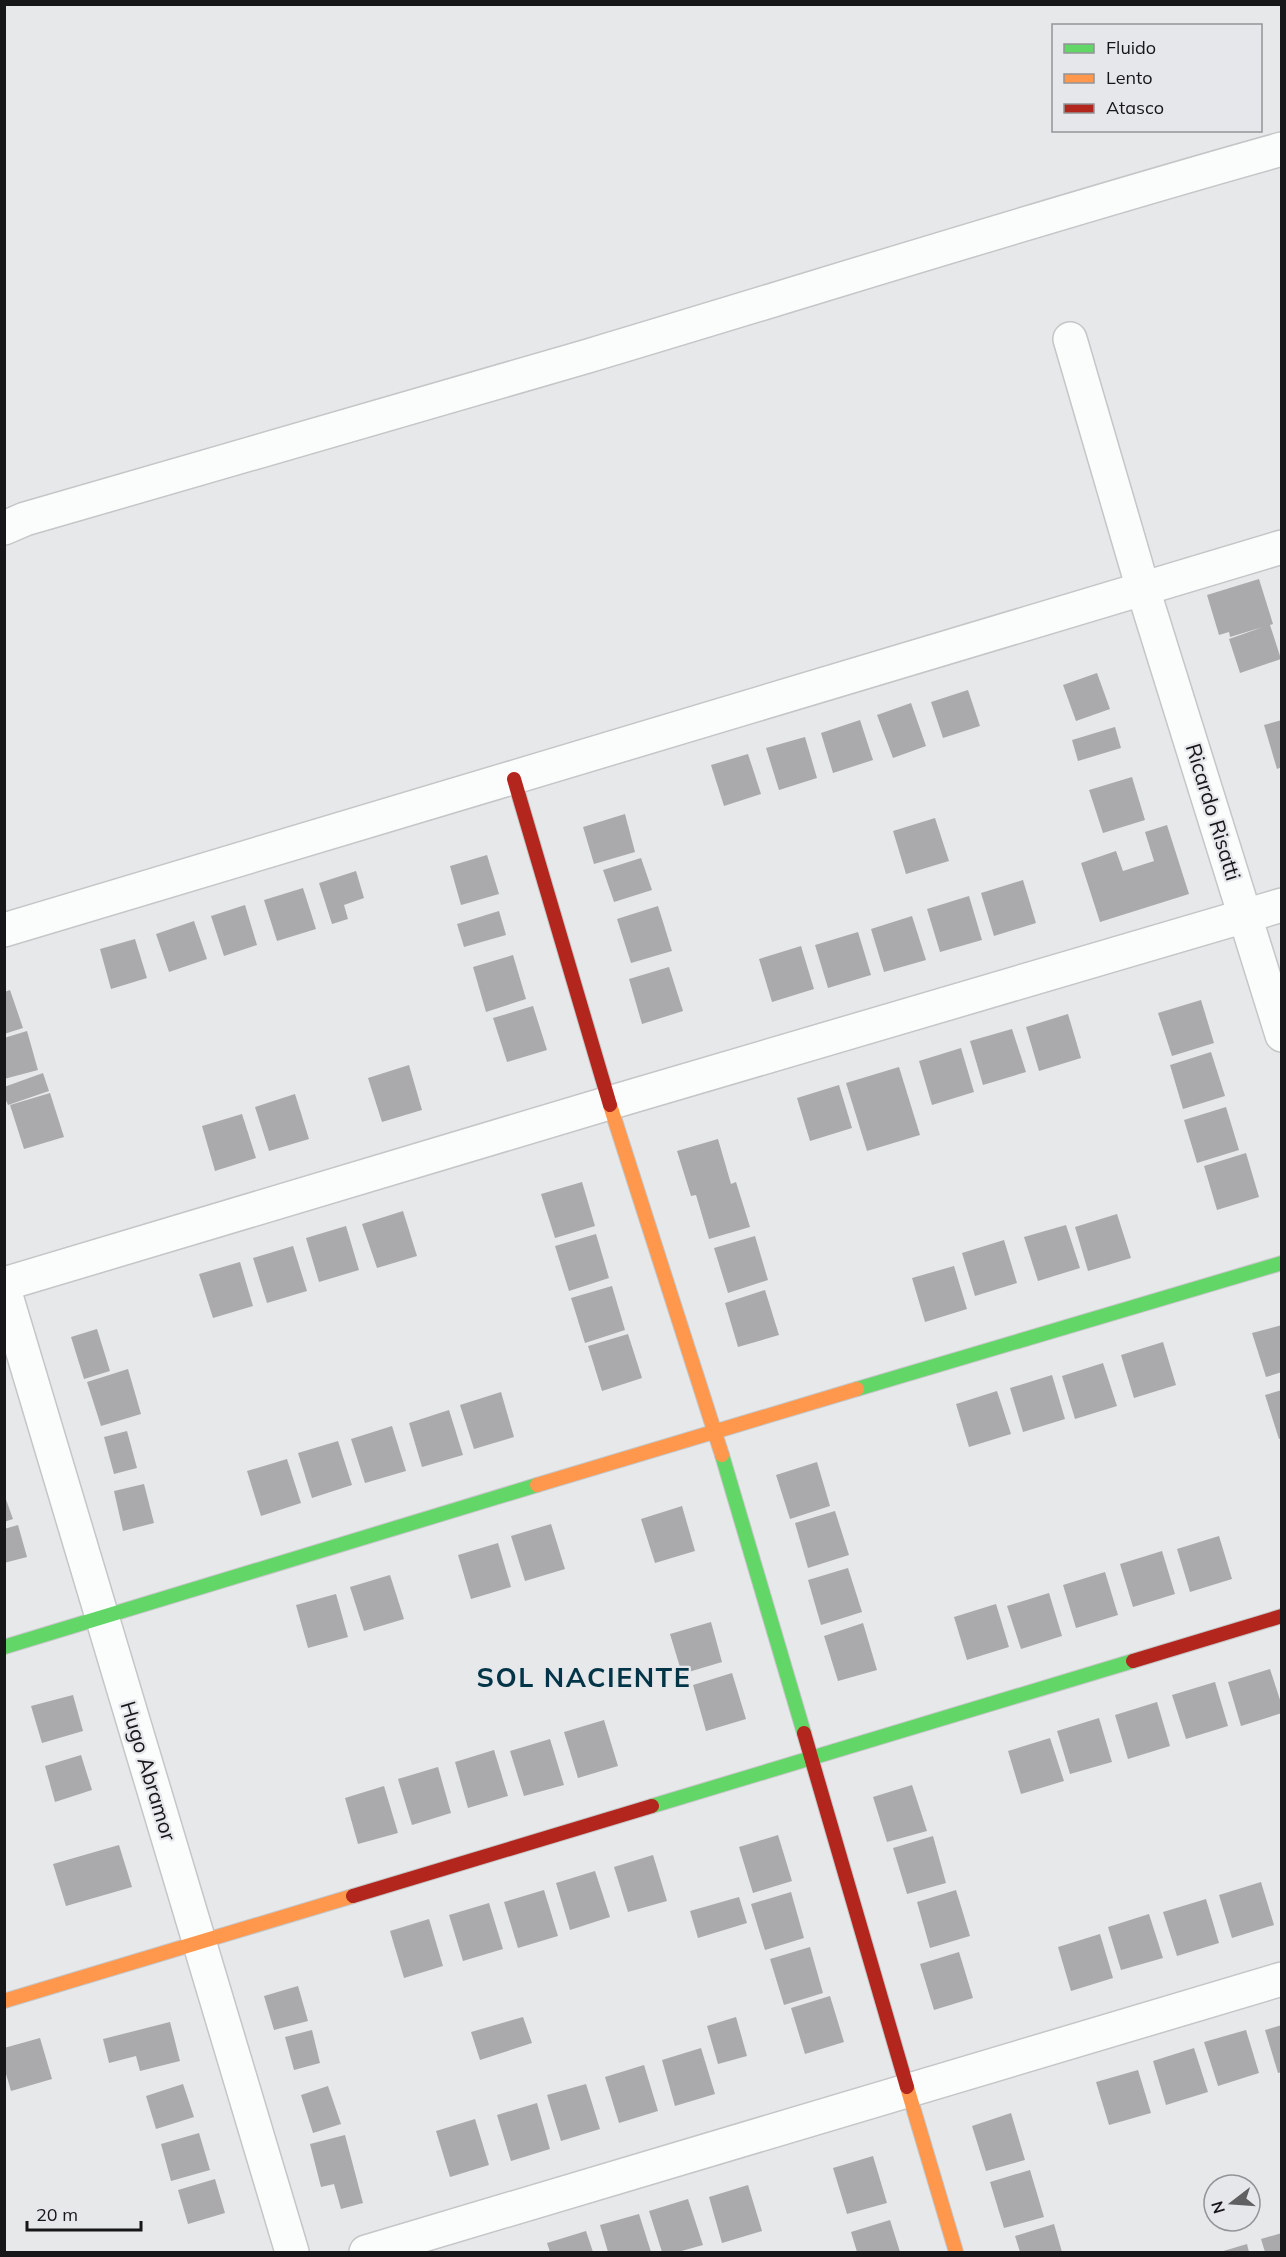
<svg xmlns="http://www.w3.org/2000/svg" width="1286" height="2257" font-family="Mulish,sans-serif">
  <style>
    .building { fill: #aaaaac }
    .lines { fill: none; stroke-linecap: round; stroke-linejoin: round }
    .street-casing { stroke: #c5c6c7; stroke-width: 36 }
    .fast-casing { stroke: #c5c6c7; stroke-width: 16 }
    .slow-casing { stroke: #c5c6c7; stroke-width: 16 }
    .jam-casing { stroke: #c5c6c7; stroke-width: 16 }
    .street { stroke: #fbfcfc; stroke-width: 33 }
    .fast { stroke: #63d668; stroke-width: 14 }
    .slow { stroke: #ff974d; stroke-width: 14 }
    .jam { stroke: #b3261e; stroke-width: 14 }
    .labels { text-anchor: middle; stroke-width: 4.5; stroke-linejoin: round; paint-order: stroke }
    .street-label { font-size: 21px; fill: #171719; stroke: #e6e7eb }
    .district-label { font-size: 27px; font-weight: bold; letter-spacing: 1.5px; fill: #003446; stroke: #e6e7eb }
  </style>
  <rect width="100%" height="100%" fill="#e7e8ea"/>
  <g class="building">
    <path d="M1259,579L1273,624L1270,625L1281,659L1240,673L1229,639L1263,627L1230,637L1229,632L1219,635L1207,595Z"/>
    <path d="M1097,673L1110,709L1076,721L1063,685Z"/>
    <path d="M968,690L980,726L943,738L931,702Z"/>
    <path d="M911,703L926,746L893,758L877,715Z"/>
    <path d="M860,720L873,760L833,773L821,733Z"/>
    <path d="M1282,720V767L1277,769L1264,725Z"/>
    <path d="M1115,727L1121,748L1078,761L1072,740Z"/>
    <path d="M805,737L817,778L779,790L766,748Z"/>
    <path d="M748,754L761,794L724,806L711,765Z"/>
    <path d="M1132,777L1145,820L1103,833L1089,790Z"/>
    <path d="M625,814L635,852L594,864L583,827Z"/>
    <path d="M935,818L949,861L906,874L893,831Z"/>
    <path d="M1167,825L1189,894L1100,922L1081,863L1116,851L1123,871L1154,861L1145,832Z"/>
    <path d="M487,855L499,894L461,905L450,866Z"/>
    <path d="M641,858L652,890L614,902L603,870Z"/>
    <path d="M356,871L364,898L344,905L348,919L332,924L319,883Z"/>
    <path d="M1023,880L1036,923L994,936L981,893Z"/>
    <path d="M303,888L316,929L277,941L264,900Z"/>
    <path d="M969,896L982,940L940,952L927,909Z"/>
    <path d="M245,905L257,945L224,956L211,916Z"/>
    <path d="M658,906L672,951L631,963L617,919Z"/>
    <path d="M499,911L506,935L464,947L457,924Z"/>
    <path d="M912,916L926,960L884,972L871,929Z"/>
    <path d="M194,921L207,959L169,972L156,934Z"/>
    <path d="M858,932L871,975L828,988L815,945Z"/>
    <path d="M135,939L147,978L111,989L100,949Z"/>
    <path d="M801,946L814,989L772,1002L759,959Z"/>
    <path d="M513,955L526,999L486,1012L473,967Z"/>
    <path d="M669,967L683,1011L642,1024L629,979Z"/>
    <path d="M10,990L23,1028L4,1034V992Z"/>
    <path d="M1201,1000L1214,1043L1172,1056L1158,1013Z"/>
    <path d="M533,1006L547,1050L507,1062L493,1018Z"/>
    <path d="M1068,1014L1081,1058L1039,1071L1026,1027Z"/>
    <path d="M1012,1029L1026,1072L983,1085L970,1041Z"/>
    <path d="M27,1031L38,1070L4,1079V1038Z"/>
    <path d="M961,1048L974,1092L932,1105L919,1061Z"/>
    <path d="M1211,1052L1225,1096L1183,1109L1170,1065Z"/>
    <path d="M409,1065L422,1110L382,1122L368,1078Z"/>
    <path d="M899,1067L920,1135L867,1151L846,1083Z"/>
    <path d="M43,1073L49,1091L8,1105L4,1096V1087Z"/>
    <path d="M839,1085L852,1128L810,1141L797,1098Z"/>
    <path d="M50,1093L64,1137L24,1149L10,1105Z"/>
    <path d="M295,1094L309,1139L269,1151L255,1107Z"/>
    <path d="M1226,1107L1239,1150L1197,1163L1184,1120Z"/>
    <path d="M242,1114L256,1158L215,1171L202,1126Z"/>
    <path d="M718,1139L731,1184L736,1182L750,1227L709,1239L696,1195L691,1196L677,1151Z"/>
    <path d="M1246,1153L1259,1197L1217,1210L1204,1166Z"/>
    <path d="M582,1182L595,1226L555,1238L541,1194Z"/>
    <path d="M403,1211L417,1256L377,1268L362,1224Z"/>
    <path d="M1117,1214L1131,1258L1088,1271L1075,1227Z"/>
    <path d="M1066,1225L1080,1268L1038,1281L1024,1237Z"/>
    <path d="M346,1226L359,1270L319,1282L306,1238Z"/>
    <path d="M596,1234L609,1278L569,1291L555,1246Z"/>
    <path d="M755,1236L768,1280L728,1293L714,1248Z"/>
    <path d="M1004,1240L1017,1283L975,1296L962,1253Z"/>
    <path d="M293,1246L307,1291L267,1303L253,1258Z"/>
    <path d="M240,1262L253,1306L213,1318L199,1274Z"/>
    <path d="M954,1266L967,1309L925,1322L912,1278Z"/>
    <path d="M612,1286L625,1330L585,1343L571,1298Z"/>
    <path d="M765,1290L779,1335L738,1347L725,1303Z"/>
    <path d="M1282,1325V1372L1266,1377L1252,1333Z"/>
    <path d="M97,1329L110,1371L84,1379L71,1337Z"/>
    <path d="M628,1334L642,1378L602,1391L588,1346Z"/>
    <path d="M1163,1342L1176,1385L1134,1398L1121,1355Z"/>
    <path d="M1103,1363L1117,1406L1075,1419L1062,1376Z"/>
    <path d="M128,1369L141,1414L101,1426L87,1382Z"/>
    <path d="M1052,1375L1065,1419L1023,1432L1010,1388Z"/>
    <path d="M1282,1390V1438L1279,1439L1265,1395Z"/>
    <path d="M997,1391L1011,1434L969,1447L956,1404Z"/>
    <path d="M501,1392L514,1437L474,1449L460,1405Z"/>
    <path d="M449,1410L463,1455L422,1467L409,1423Z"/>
    <path d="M392,1426L406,1471L365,1483L351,1439Z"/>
    <path d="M127,1431L137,1468L114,1474L104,1437Z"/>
    <path d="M338,1441L352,1485L312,1498L298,1453Z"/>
    <path d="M287,1459L301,1503L261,1516L247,1471Z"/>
    <path d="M817,1462L830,1506L790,1519L776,1475Z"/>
    <path d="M144,1484L154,1523L123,1531L114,1491Z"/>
    <path d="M4,1494L13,1519L4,1522Z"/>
    <path d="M682,1506L695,1551L655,1563L641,1519Z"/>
    <path d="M835,1511L849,1555L808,1568L795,1523Z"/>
    <path d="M551,1524L565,1569L525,1581L511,1536Z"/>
    <path d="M18,1525L27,1557L4,1563V1529Z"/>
    <path d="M1219,1536L1232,1579L1190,1592L1177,1549Z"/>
    <path d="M498,1543L511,1587L471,1599L458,1555Z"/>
    <path d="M1162,1551L1175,1594L1133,1607L1120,1564Z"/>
    <path d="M848,1568L862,1612L821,1625L808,1580Z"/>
    <path d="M1105,1572L1118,1615L1076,1628L1063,1585Z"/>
    <path d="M390,1575L404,1619L364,1631L350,1587Z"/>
    <path d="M1049,1593L1062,1636L1021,1649L1007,1606Z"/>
    <path d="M336,1594L348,1637L308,1648L296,1605Z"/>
    <path d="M996,1604L1009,1647L967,1660L954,1617Z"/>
    <path d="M711,1622L722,1662L682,1674L670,1634Z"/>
    <path d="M863,1623L877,1670L838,1681L824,1636Z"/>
    <path d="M1270,1669L1282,1706V1713L1241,1726L1228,1682Z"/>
    <path d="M732,1673L746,1719L706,1731L693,1685Z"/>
    <path d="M1215,1682L1228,1726L1186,1739L1172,1695Z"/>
    <path d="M73,1695L83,1731L42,1743L31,1706Z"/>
    <path d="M1157,1702L1170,1746L1128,1759L1115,1715Z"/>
    <path d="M1099,1718L1112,1762L1070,1774L1057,1731Z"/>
    <path d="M604,1720L618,1766L578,1778L564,1732Z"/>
    <path d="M1050,1738L1064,1781L1021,1794L1008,1751Z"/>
    <path d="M550,1739L564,1785L524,1796L510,1751Z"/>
    <path d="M494,1750L508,1796L468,1808L455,1762Z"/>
    <path d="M81,1755L92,1790L55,1802L45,1766Z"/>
    <path d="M438,1767L451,1813L412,1825L398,1779Z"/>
    <path d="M912,1785L927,1831L887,1842L873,1797Z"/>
    <path d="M384,1786L398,1833L358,1844L345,1798Z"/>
    <path d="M778,1835L792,1881L753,1893L739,1847Z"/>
    <path d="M933,1836L946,1883L907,1894L893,1848Z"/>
    <path d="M119,1845L132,1887L66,1906L53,1864Z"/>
    <path d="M653,1855L667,1901L628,1912L614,1867Z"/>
    <path d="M595,1871L610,1917L570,1930L556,1883Z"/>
    <path d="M1261,1882L1274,1925L1232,1938L1219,1895Z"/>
    <path d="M544,1890L558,1936L518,1948L504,1902Z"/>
    <path d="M956,1890L970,1936L930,1948L917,1902Z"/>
    <path d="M791,1892L804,1938L765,1950L751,1904Z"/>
    <path d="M739,1897L747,1923L698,1938L690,1911Z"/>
    <path d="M1206,1899L1219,1943L1177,1956L1163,1912Z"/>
    <path d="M489,1903L503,1949L463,1961L449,1915Z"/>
    <path d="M1149,1914L1163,1958L1121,1970L1108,1927Z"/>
    <path d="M429,1919L443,1966L404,1978L390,1931Z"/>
    <path d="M1100,1934L1113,1978L1071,1991L1058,1947Z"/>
    <path d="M810,1947L823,1993L784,2005L770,1959Z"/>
    <path d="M959,1952L973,1998L934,2010L920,1964Z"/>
    <path d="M298,1986L308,2021L274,2030L264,1996Z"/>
    <path d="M830,1996L844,2042L805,2054L791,2008Z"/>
    <path d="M523,2017L532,2043L480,2060L471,2032Z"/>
    <path d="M736,2017L747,2056L718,2064L707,2026Z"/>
    <path d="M170,2022L180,2061L140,2071L136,2056L109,2063L103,2039Z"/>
    <path d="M1282,2025V2072L1278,2073L1265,2030Z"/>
    <path d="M312,2030L320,2063L294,2070L285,2037Z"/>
    <path d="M1246,2030L1259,2073L1218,2086L1204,2042Z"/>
    <path d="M40,2038L52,2079L11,2091L4,2067V2048Z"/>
    <path d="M701,2048L715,2094L675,2106L662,2060Z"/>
    <path d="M1194,2048L1208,2092L1166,2105L1153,2061Z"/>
    <path d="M644,2065L658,2111L619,2123L605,2077Z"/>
    <path d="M1138,2070L1151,2113L1109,2125L1096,2082Z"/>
    <path d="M183,2084L194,2117L156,2129L146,2096Z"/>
    <path d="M586,2084L600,2129L561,2141L547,2095Z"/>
    <path d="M328,2086L341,2124L313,2133L301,2095Z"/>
    <path d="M537,2103L550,2149L511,2161L497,2115Z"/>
    <path d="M1011,2113L1025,2160L986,2171L972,2126Z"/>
    <path d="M475,2119L489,2165L450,2177L436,2131Z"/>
    <path d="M199,2133L210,2170L171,2181L161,2144Z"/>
    <path d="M345,2135L363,2203L341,2209L334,2184L321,2187L310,2144Z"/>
    <path d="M873,2156L887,2203L847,2214L833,2168Z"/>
    <path d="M1030,2170L1044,2217L1004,2228L990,2182Z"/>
    <path d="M215,2179L225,2213L188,2224L178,2190Z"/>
    <path d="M748,2185L762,2231L722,2243L709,2197Z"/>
    <path d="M688,2199L703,2245L678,2252H662L649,2211Z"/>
    <path d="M639,2214L651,2252H608L600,2225Z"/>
    <path d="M890,2220L900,2252H857L851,2232Z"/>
    <path d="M1054,2224L1062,2252H1020L1015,2236Z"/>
    <path d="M586,2231L593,2252H550L547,2243Z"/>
    <path d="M1282,2233V2252H1265L1261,2239Z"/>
    <path d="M1247,2244L1249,2252H1220Z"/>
  </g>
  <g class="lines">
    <defs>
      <g id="street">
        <path d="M1070,339L1143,589L1282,1035"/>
        <path d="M4,528L25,519C212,465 400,412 588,356C819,287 1049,214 1282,149"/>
        <path d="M4,930L1282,547"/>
        <path d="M4,1284L609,1103L1282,905"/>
        <path d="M4,1289L292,2252"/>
        <path d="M366,2252L1282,1979"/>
      </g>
      <g id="fast">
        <path d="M857,1389L1282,1263"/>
        <path d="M722,1455L804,1733"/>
        <path d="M4,1647L537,1485"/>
        <path d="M652,1806L1133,1661"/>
      </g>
      <g id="slow">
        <path d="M610,1105L722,1455"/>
        <path d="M537,1485L857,1389"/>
        <path d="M4,2001L353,1896"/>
        <path d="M907,2087L956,2252"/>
      </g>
      <g id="jam">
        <path d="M514,779L610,1105"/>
        <path d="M1133,1661L1282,1616"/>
        <path d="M804,1733L907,2087"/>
        <path d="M353,1896L652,1806"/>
      </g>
    </defs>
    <use href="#street" class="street-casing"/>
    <use href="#fast" class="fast-casing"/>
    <use href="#slow" class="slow-casing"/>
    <use href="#jam" class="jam-casing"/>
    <use href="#street" class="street"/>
    <use href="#fast" class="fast"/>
    <use href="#slow" class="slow"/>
    <use href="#jam" class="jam"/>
  </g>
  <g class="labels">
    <g class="street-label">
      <text transform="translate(1213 812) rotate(73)" y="7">Ricardo Risatti</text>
      <text transform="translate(148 1771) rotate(73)" y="7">Hugo Abramor</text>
    </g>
    <g class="district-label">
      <text x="584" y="1687">SOL NACIENTE</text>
    </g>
  </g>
  <rect width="1286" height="2257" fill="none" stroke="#171719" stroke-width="12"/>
  <rect x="1052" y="24" width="210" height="108" fill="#e6e7eb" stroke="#939497" stroke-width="1.5"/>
  <rect x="1064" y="44" width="30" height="9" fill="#63d668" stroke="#939497" stroke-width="1.5"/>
  <text x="1106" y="54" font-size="18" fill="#171719">Fluido</text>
  <rect x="1064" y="74" width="30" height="9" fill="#ff974d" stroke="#939497" stroke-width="1.5"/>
  <text x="1106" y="84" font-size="18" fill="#171719">Lento</text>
  <rect x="1064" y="104" width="30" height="9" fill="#b3261e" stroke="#939497" stroke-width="1.5"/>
  <text x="1106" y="114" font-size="18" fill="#171719">Atasco</text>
  <g transform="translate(1232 2203) rotate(253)"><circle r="28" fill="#e6e7eb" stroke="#939497" stroke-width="1.5"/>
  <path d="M0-4.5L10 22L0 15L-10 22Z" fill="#606062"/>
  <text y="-9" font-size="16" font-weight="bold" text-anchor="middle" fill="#171719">N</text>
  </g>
  <path d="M27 2221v9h114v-9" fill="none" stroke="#171719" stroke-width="3"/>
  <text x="36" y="2221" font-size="18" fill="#171719" stroke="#e6e7eb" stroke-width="4.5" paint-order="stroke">20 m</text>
</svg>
